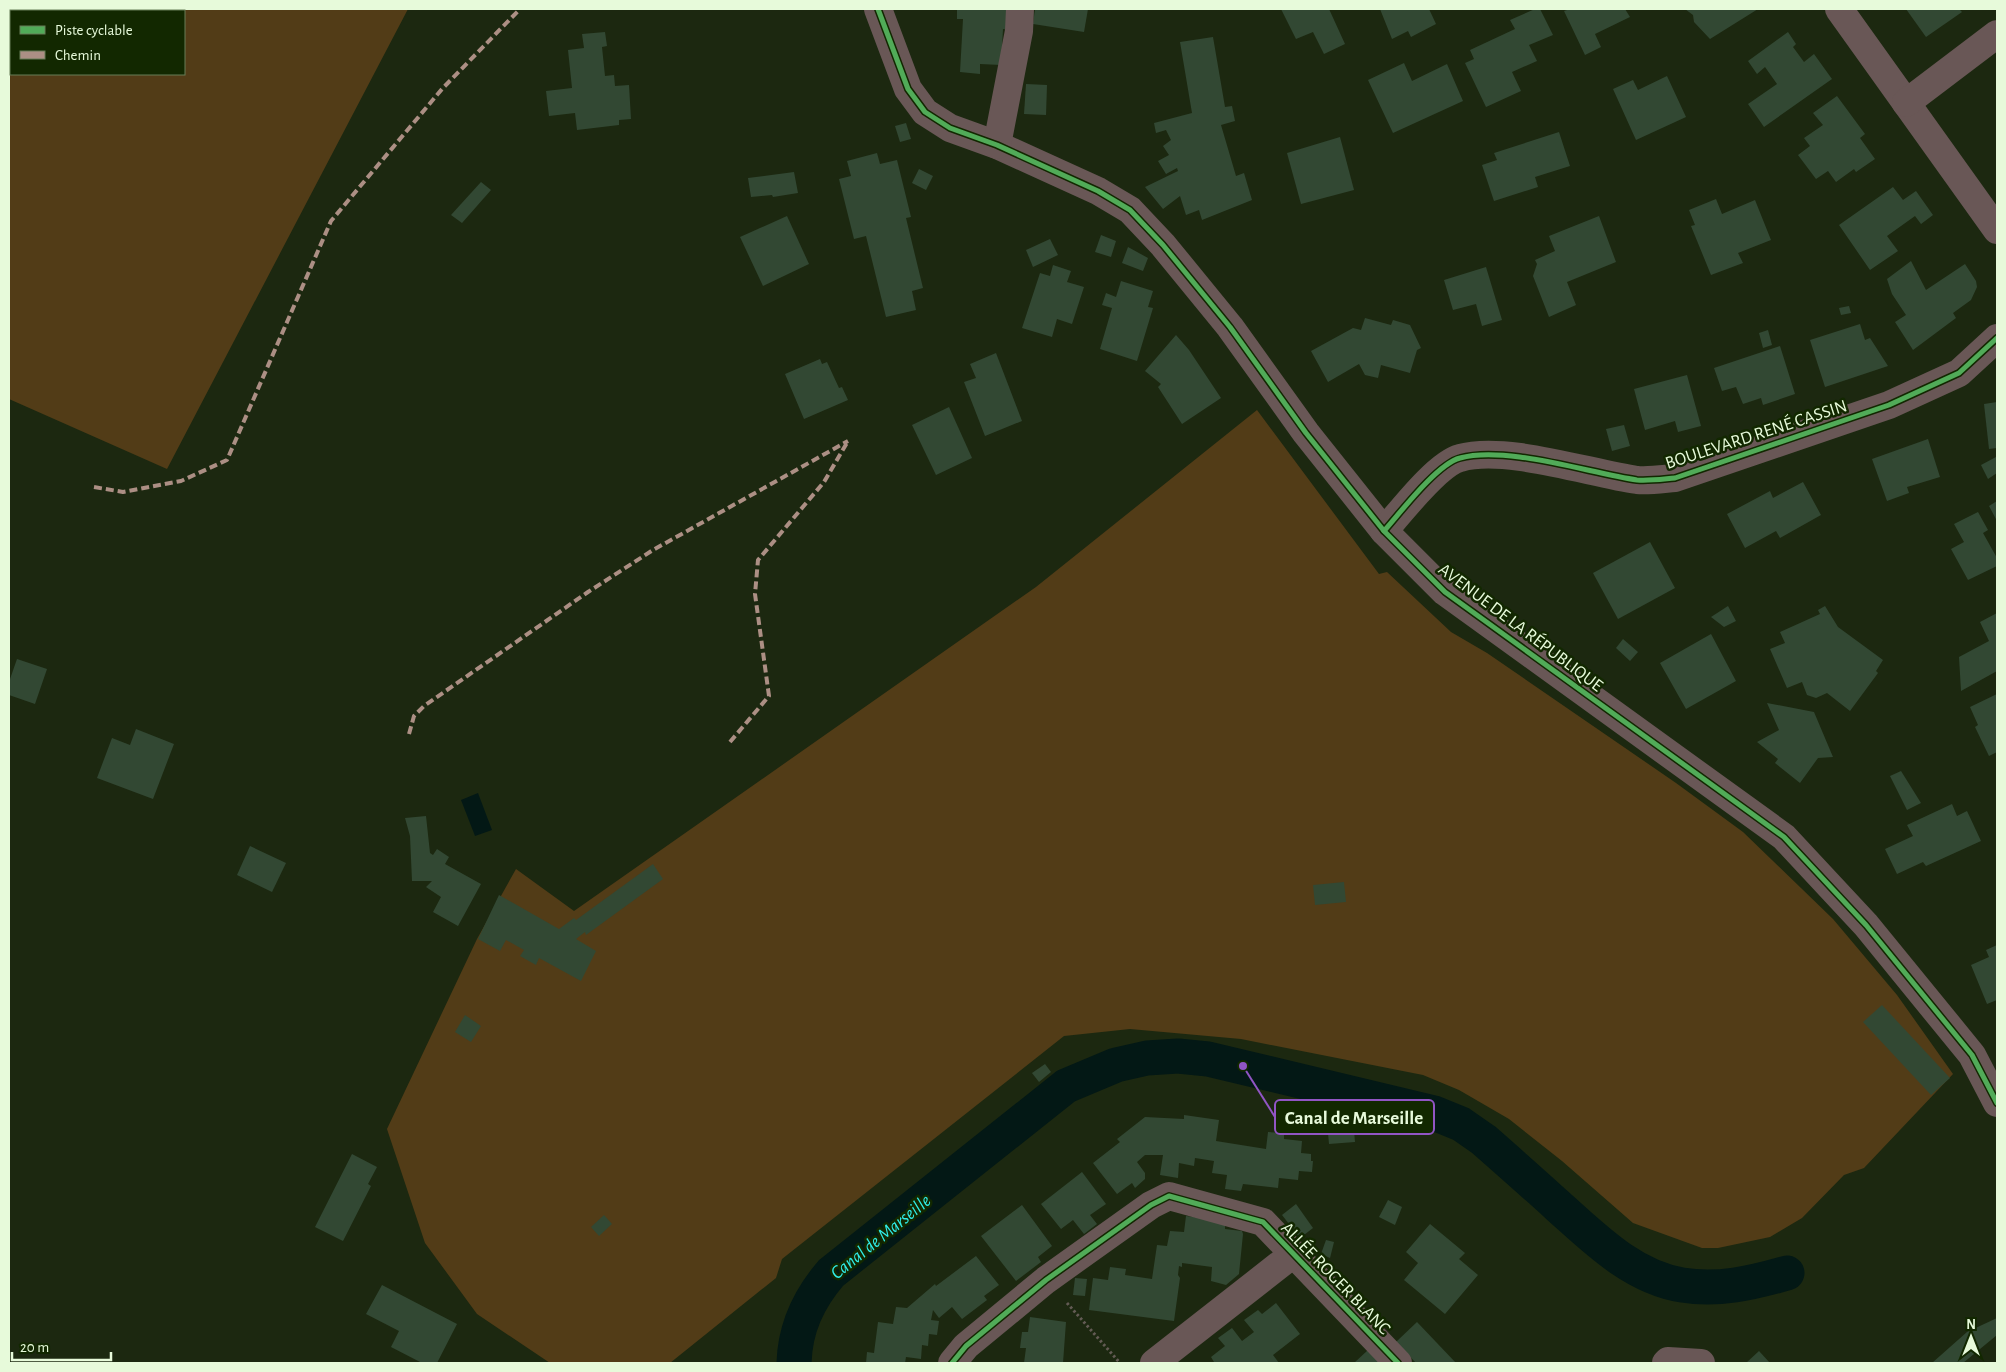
<svg xmlns="http://www.w3.org/2000/svg" width="2006" height="1372" font-family="'Alegreya Sans',sans-serif">
  <style>
    .green { fill: #523c17; fill-rule: evenodd }
    .water { fill: #031815 }
    .lines { fill: none; stroke-linecap: round; stroke-linejoin: round }
    .canal { stroke: #031815; stroke-width: 35 }
    .building { fill: #324833 }
    .path { stroke: #635b54; stroke-width: 3; stroke-dasharray: 2.5 2.5; stroke-linecap: butt }
    .minor { stroke: #695756; stroke-width: 28 }
    .quiet { stroke: #ac8f84; stroke-width: 4; stroke-dasharray: 8 4; stroke-linecap: butt }
    .cycleway-casing { stroke: #122800; stroke-width: 8 }
    .cycleway { stroke: #51ab58; stroke-width: 5 }
    .labels { text-anchor: middle; stroke-width: 5; stroke-linejoin: round; paint-order: stroke }
    .street-label { font-size: 18px; fill: #e7fada; stroke: #122800 }
    .water-label { font-size: 19px; font-style: italic; fill: #30ede8; stroke: #122800 }
    .leader { fill: none; stroke: #9155c4; stroke-width: 2 }
    .callout-dot { fill: #9155c4; stroke: #122800; stroke-width: 2 }
    .callout { fill: #122800; stroke: #9155c4; stroke-width: 2 }
    .callout-label { font-size: 19px; text-anchor: middle; font-weight: bold; fill: #e7fada }
  </style>
  <rect width="100%" height="100%" fill="#1c2810"/>
  <g class="green">
    <path d="M9,9H408L167,469L9,399ZM11,11H184V74H11Z"/>
    <path d="M1257,410L1379,574L1387,572L1451,632L1487,653L1676,783L1743,832L1833,919L1897,995L1953,1074L1864,1168L1844,1175L1802,1218L1770,1237L1718,1248H1702L1633,1223L1562,1161L1509,1119L1459,1090L1423,1075L1241,1039L1130,1029L1064,1036L782,1259L776,1278L670,1363H550L477,1314L425,1243L387,1129L477,939L516,869L574,911L1036,587Z"/>
  </g>
  <path class="water" d="M478,793L492,830L475,836L461,800Z"/>
  <g class="lines">
    <path class="canal" d="M794,1363C795,1328 808,1300 831,1273L1066,1086L1116,1065L1147,1058L1178,1056L1208,1059L1434,1113L1461,1124L1484,1140C1509,1162 1534,1184 1558,1206C1594,1238 1632,1277 1682,1285C1718,1291 1752,1283 1787,1273"/>
  </g>
  <g class="building">
    <path d="M957,9H1009L1008,30L1003,29L1001,65L980,64V74L960,72L963,19H957Z"/>
    <path d="M1035,9H1088L1084,32L1033,24Z"/>
    <path d="M1281,9H1329L1345,44L1324,54L1313,32L1296,39Z"/>
    <path d="M1380,9H1429L1436,24L1411,37L1408,31L1392,39Z"/>
    <path d="M1535,9H1540L1553,35L1529,45L1537,61L1512,72L1521,91L1486,107L1465,63L1474,59L1470,50L1515,29L1510,20Z"/>
    <path d="M1570,9H1625L1630,17L1595,34L1601,47L1585,55L1564,11Z"/>
    <path d="M1685,9H1758L1710,39L1694,22L1693,15Z"/>
    <path d="M1906,9H1959L1962,12L1926,37Z"/>
    <path d="M605,32L607,46L602,47L605,76L614,75L615,86L629,85L631,119L619,120V125L577,130L575,113L549,116L546,91L572,88L568,50L584,48L582,34Z"/>
    <path d="M1788,32L1796,44L1793,47L1804,62L1814,54L1832,79L1764,127L1748,104L1777,84L1765,67L1757,74L1748,61Z"/>
    <path d="M1213,37L1225,107L1232,106L1235,121L1221,125L1236,176L1244,173L1252,200L1202,220L1199,210L1186,215L1180,196L1163,209L1145,187L1178,171L1177,168L1166,174L1158,161L1169,155L1163,146L1171,140L1166,130L1156,133L1154,123L1192,113L1180,42Z"/>
    <path d="M1404,63L1412,81L1447,64L1463,101L1393,133L1368,80Z"/>
    <path d="M1667,76L1686,117L1636,140L1613,89L1633,80L1638,90Z"/>
    <path d="M1026,84L1047,85L1046,115L1024,114Z"/>
    <path d="M1837,96L1865,134L1860,138L1875,159L1856,172L1854,169L1836,182L1828,171L1816,179L1798,155L1810,146L1804,138L1823,125L1813,113Z"/>
    <path d="M906,123L911,139L900,142L895,126Z"/>
    <path d="M1559,132L1570,166L1535,177L1538,187L1494,201L1482,165L1497,160L1494,153Z"/>
    <path d="M1340,137L1354,190L1301,204L1287,153Z"/>
    <path d="M877,153L880,164L897,160L911,217L906,218L923,288L912,291L916,310L886,317L866,236L854,239L839,179L851,176L847,161Z"/>
    <path d="M919,169L933,176L926,190L912,183Z"/>
    <path d="M794,172L798,193L773,197L772,195L751,197L748,178Z"/>
    <path d="M481,182L491,190L462,223L451,215Z"/>
    <path d="M1893,187L1903,200L1916,191L1933,215L1921,224L1915,216L1887,236L1898,251L1870,270L1839,225Z"/>
    <path d="M1716,199L1722,214L1755,200L1771,240L1738,253L1743,263L1711,275L1691,226L1695,225L1689,210Z"/>
    <path d="M787,216L809,264L763,286L740,237Z"/>
    <path d="M1599,216L1616,262L1567,282L1576,305L1549,317L1533,276L1537,264L1535,260L1555,251L1549,236Z"/>
    <path d="M1101,235L1116,241L1111,257L1095,252Z"/>
    <path d="M1050,239L1058,255L1033,267L1026,250Z"/>
    <path d="M1128,247L1148,258L1143,271L1122,263Z"/>
    <path d="M1911,261L1926,290L1965,264L1976,281L1977,287L1971,300L1953,313L1956,318L1913,350L1895,322L1906,315L1892,294L1887,279Z"/>
    <path d="M1053,265L1071,271L1067,282L1084,287L1072,324L1057,319L1052,337L1022,328L1040,273L1050,276Z"/>
    <path d="M1486,267L1502,320L1482,326L1476,304L1453,310L1444,280Z"/>
    <path d="M1121,281L1153,291L1148,307L1153,308L1137,361L1100,349L1112,308L1102,305L1106,293L1116,297Z"/>
    <path d="M1849,306L1851,313L1841,315L1839,308Z"/>
    <path d="M1365,318L1391,325L1393,320L1410,325L1421,348L1417,350L1410,373L1381,365L1378,378L1365,375L1359,364L1328,382L1311,351L1353,328L1361,330Z"/>
    <path d="M1860,324L1865,340L1870,338L1888,366L1825,387L1810,340Z"/>
    <path d="M1768,330L1772,345L1763,348L1759,333Z"/>
    <path d="M1176,335L1189,350L1221,398L1182,424L1158,387L1161,384L1145,371Z"/>
    <path d="M1780,346L1795,394L1763,405L1761,398L1743,404L1736,387L1722,391L1714,368Z"/>
    <path d="M996,353L1022,421L985,436L964,382L976,378L970,364Z"/>
    <path d="M820,359L822,364L827,362L839,388L842,387L848,400L804,419L785,374Z"/>
    <path d="M1687,375L1701,426L1678,432L1675,421L1645,430L1634,389Z"/>
    <path d="M1997,402V448L1989,449L1984,404Z"/>
    <path d="M949,407L972,458L936,475L912,425Z"/>
    <path d="M1624,425L1630,446L1612,451L1606,429Z"/>
    <path d="M1928,439L1940,477L1907,487L1909,493L1887,501L1872,459Z"/>
    <path d="M1996,457L1997,473L1988,479L1981,465Z"/>
    <path d="M1803,482L1821,515L1780,538L1776,531L1745,548L1727,514L1770,491L1773,498Z"/>
    <path d="M1997,501V521L1989,506Z"/>
    <path d="M1978,512L1988,530L1983,533L1997,558V566L1968,580L1951,549L1964,542L1954,524Z"/>
    <path d="M1650,542L1675,588L1618,619L1593,573Z"/>
    <path d="M1728,606L1736,621L1724,627L1711,617Z"/>
    <path d="M1825,606L1838,627L1883,660L1876,671L1878,673L1850,711L1827,693L1816,698L1807,695L1802,682L1787,688L1770,649L1785,643L1780,632L1820,614L1818,610Z"/>
    <path d="M1997,613V671L1961,691L1959,657L1989,641L1980,622Z"/>
    <path d="M1711,634L1736,681L1686,709L1660,663Z"/>
    <path d="M1623,639L1638,652L1630,661L1616,648Z"/>
    <path d="M17,659L47,669L35,704L9,695V682Z"/>
    <path d="M1997,694V752L1989,756L1975,727L1978,725L1970,707Z"/>
    <path d="M1767,703L1814,712L1833,757L1818,758L1800,783L1775,763L1778,759L1757,742L1779,730Z"/>
    <path d="M136,729L174,744L153,799L97,778L112,738L130,745Z"/>
    <path d="M1901,771L1921,803L1907,810L1890,776Z"/>
    <path d="M1952,804L1957,816L1967,811L1981,841L1926,866L1923,862L1897,874L1885,849L1913,836L1907,825Z"/>
    <path d="M426,816L430,853L433,855L437,849L449,857L445,864L481,884L458,926L433,912L441,897L426,887L432,881H412L410,836L405,818Z"/>
    <path d="M250,846L286,863L272,892L237,875Z"/>
    <path d="M653,864L663,879L586,935L585,932L576,939L596,951L581,981L539,958L536,965L520,956L524,950L506,940L500,951L478,939L499,895L559,929L574,918L576,920Z"/>
    <path d="M1344,882L1346,902L1315,905L1313,885Z"/>
    <path d="M1997,945V1000L1987,1004L1971,965L1989,957L1986,950Z"/>
    <path d="M1882,1005L1950,1078L1931,1095L1863,1022Z"/>
    <path d="M465,1015L481,1026L471,1042L455,1032Z"/>
    <path d="M1045,1064L1051,1072L1039,1082L1032,1073Z"/>
    <path d="M1184,1115L1219,1120L1216,1141L1266,1149L1268,1132L1284,1133V1139L1302,1141L1301,1153L1311,1154V1161H1313L1312,1172L1299,1171L1298,1180L1279,1178L1278,1188L1243,1184L1241,1191L1225,1189L1227,1175L1212,1173L1214,1161L1195,1158L1194,1166L1179,1163L1178,1178L1160,1175L1163,1155H1145L1137,1162L1145,1173V1179L1135,1188L1132,1183L1117,1194L1093,1163L1120,1142L1117,1139L1145,1117L1184,1119Z"/>
    <path d="M1353,1119L1355,1142L1329,1144L1327,1122Z"/>
    <path d="M352,1154L377,1167L368,1184L371,1186L343,1241L315,1227Z"/>
    <path d="M1082,1172L1106,1204L1090,1215L1097,1224L1084,1234L1073,1220L1061,1229L1041,1204Z"/>
    <path d="M1388,1200L1402,1207L1395,1225L1379,1217Z"/>
    <path d="M1296,1204L1313,1228L1300,1238L1282,1215Z"/>
    <path d="M1022,1205L1052,1246L1038,1257L1041,1262L1016,1281L981,1236Z"/>
    <path d="M604,1215L612,1224L599,1236L591,1227Z"/>
    <path d="M1186,1216L1225,1221V1229L1242,1231L1243,1234L1239,1274L1226,1285L1211,1281L1212,1267L1182,1263V1267L1179,1266L1178,1275L1180,1278L1174,1321L1089,1310L1093,1278L1108,1280L1110,1267L1126,1269L1125,1275L1152,1279L1157,1245L1167,1246L1170,1231L1184,1232Z"/>
    <path d="M1430,1224L1465,1253L1459,1259L1478,1275L1445,1314L1404,1280L1418,1263L1406,1252Z"/>
    <path d="M1326,1240L1334,1242L1330,1258L1321,1254Z"/>
    <path d="M976,1256L999,1285L984,1296L987,1300L962,1319L952,1307L939,1318L933,1310L931,1320L939,1321L937,1335L929,1334L928,1346L922,1345L921,1359L906,1357L905,1363H866L867,1352L874,1353L878,1322L893,1324L896,1307L907,1308L935,1284L936,1286Z"/>
    <path d="M1075,1278L1087,1279L1085,1296L1073,1295Z"/>
    <path d="M382,1285L457,1324L437,1363H422L391,1347L399,1331L366,1314Z"/>
    <path d="M1276,1303L1300,1334L1273,1355L1279,1363H1212L1214,1362L1211,1357L1225,1346L1218,1338L1232,1328L1242,1341L1254,1332L1244,1320L1258,1310L1262,1314Z"/>
    <path d="M1030,1317L1066,1322L1063,1363H1024L1026,1348H1020L1022,1332H1028Z"/>
    <path d="M1997,1318V1335L1963,1363H1932L1967,1332Z"/>
    <path d="M1417,1322L1456,1363H1416L1396,1342Z"/>
    <path d="M1368,1350L1380,1363H1354Z"/>
    <path d="M1759,1351L1770,1363H1746Z"/>
  </g>
  <g class="lines">
    <path class="path" d="M1067,1303L1120,1363"/>
    <g class="minor">
      <path d="M878,9L908,89L925,112L950,128L997,145L1098,191L1130,210L1163,245L1230,327L1306,433L1384,531L1445,592L1784,837L1866,925L1972,1055L1997,1103"/>
      <path d="M1839,9L1997,230"/>
      <path d="M1906,103L1997,34"/>
      <path d="M997,145L1019,31L1020,9"/>
      <path d="M1384,531C1400,513 1437,464 1460,458C1505,445 1589,473 1637,480C1649,481 1663,479 1675,478L1889,405L1959,373L1997,338"/>
      <path d="M952,1363L966,1346L1046,1280L1151,1205L1169,1196L1263,1222L1398,1363"/>
      <path d="M1154,1363L1292,1255"/>
      <path d="M1666,1363L1668,1361L1701,1363"/>
    </g>
    <g class="quiet">
      <path d="M26,11V9"/>
      <path d="M9,56L11,50"/>
      <path d="M94,487L123,492L181,481L227,460L331,221L442,89L520,9"/>
      <path d="M409,734L414,716L424,706L588,592L653,550L848,441"/>
      <path d="M730,742L769,696L755,594L758,560L824,482L848,441"/>
    </g>
    <defs>
      <g id="cycleway">
        <path d="M878,9L908,89L925,112L950,128L997,145L1098,191L1130,210L1163,245L1230,327L1306,433L1384,531L1445,592L1784,837L1866,925L1972,1055L1997,1103"/>
        <path d="M1384,531C1400,513 1437,464 1460,458C1505,445 1589,473 1637,480C1649,481 1663,479 1675,478L1889,405L1959,373L1997,338"/>
        <path d="M952,1363L966,1346L1046,1280L1151,1205L1169,1196L1263,1222L1398,1363"/>
      </g>
    </defs>
    <use href="#cycleway" class="cycleway-casing"/>
    <use href="#cycleway" class="cycleway"/>
  </g>
  <g class="labels">
    <g class="street-label">
      <text transform="translate(1756 434) rotate(-18)" y="6">BOULEVARD RENÉ CASSIN</text>
      <text transform="translate(1521 627) rotate(37)" y="6">AVENUE DE LA RÉPUBLIQUE</text>
      <text transform="translate(1336 1278) rotate(46)" y="6">ALLÉE ROGER BLANC</text>
    </g>
    <g class="water-label">
      <text transform="translate(880 1236) rotate(-39)" y="7">Canal de Marseille</text>
    </g>
  </g>
  <path class="leader" d="M1243 1066L1275 1117"/>
  <circle class="callout-dot" cx="1243" cy="1066" r="5"/>
  <rect class="callout" x="1275" y="1100" width="159" height="34" rx="5"/>
  <g class="callout-label">
    <text x="1354" y="1124">Canal de Marseille</text>
  </g>
  <rect width="2006" height="1372" fill="none" stroke="#e7fada" stroke-width="20"/>
  <rect x="10" y="10" width="175" height="65" fill="#122800" stroke="#677c57"/>
  <rect x="20" y="26" width="25" height="8" fill="#51ab58" stroke="#677c57"/>
  <text x="55" y="35" font-size="15" fill="#e7fada">Piste cyclable</text>
  <rect x="20" y="51" width="25" height="8" fill="#ac8f84" stroke="#677c57"/>
  <text x="55" y="60" font-size="15" fill="#e7fada">Chemin</text>
  <g transform="translate(1971 1337)" stroke="#122800" stroke-width="4" paint-order="stroke">
  <path d="M0-4L9 19L0 12L-9 19Z" fill="#e7fada"/>
  <text y="-8" font-size="14" font-weight="bold" text-anchor="middle" fill="#e7fada">N</text>
  </g>
  <path d="M12 1352v8h99v-8" fill="none" stroke="#e7fada" stroke-width="2.5"/>
  <text x="20" y="1352" font-size="15" fill="#e7fada" stroke="#122800" stroke-width="4" paint-order="stroke">20 m</text>
</svg>
